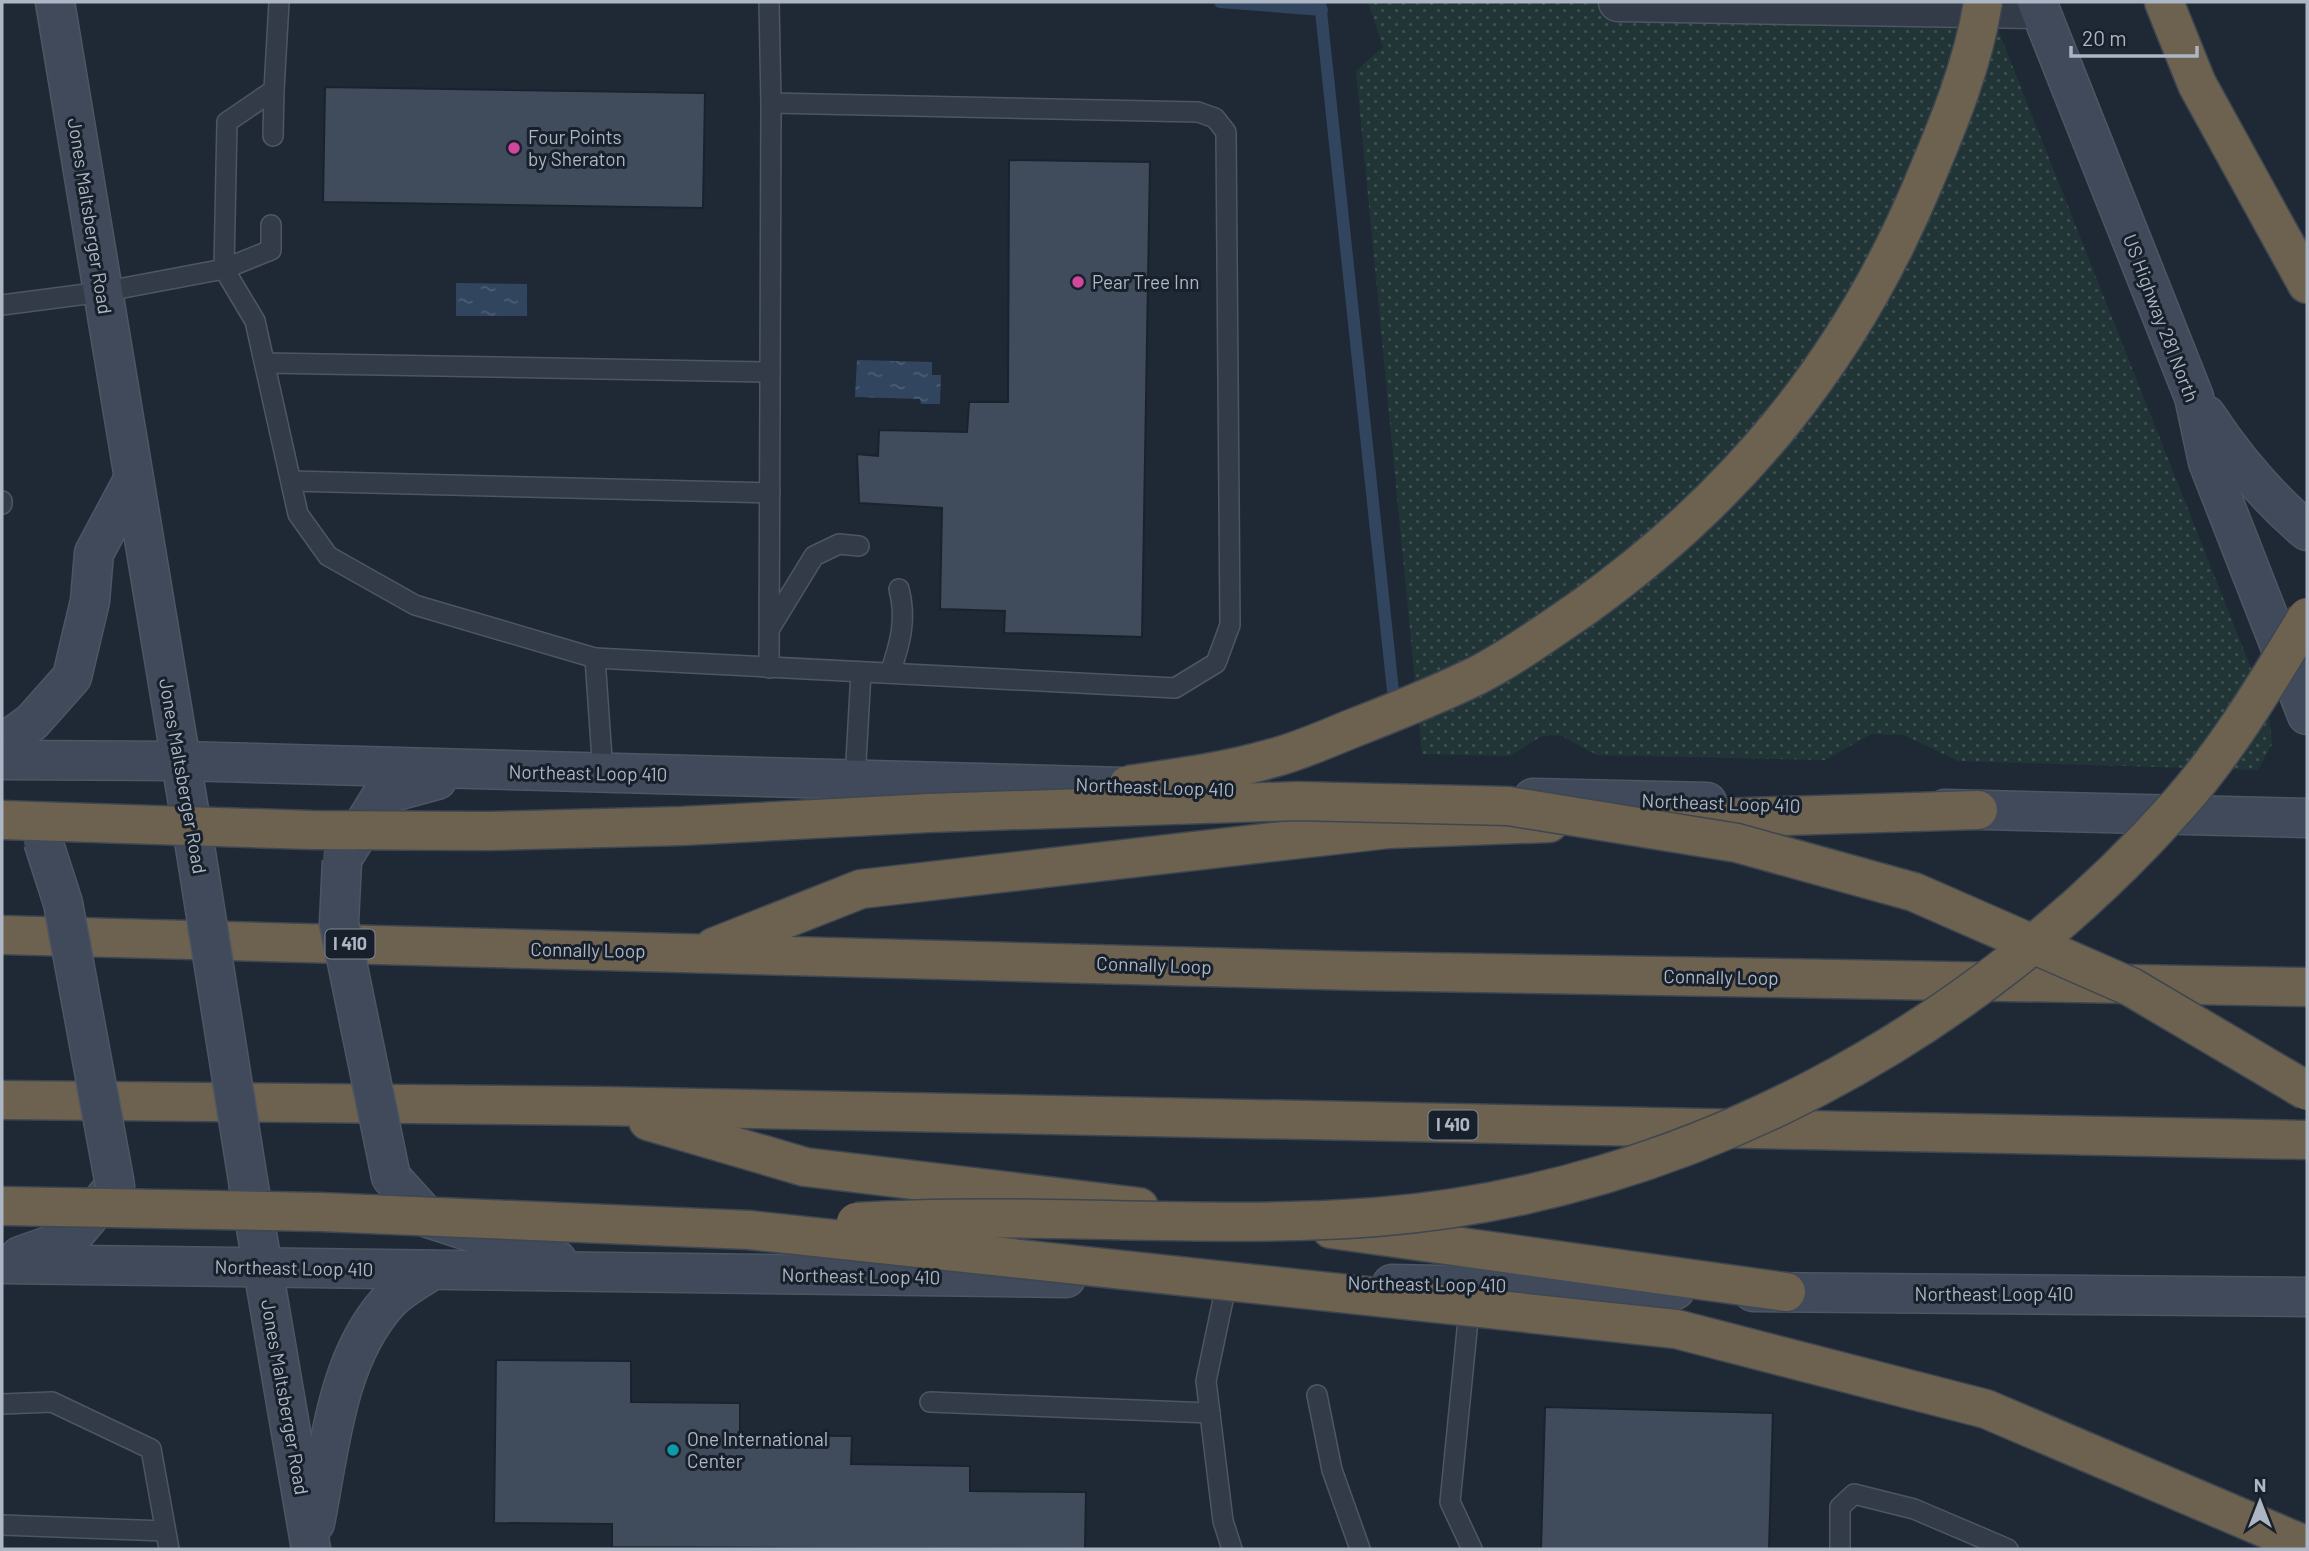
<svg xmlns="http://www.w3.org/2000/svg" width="2309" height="1551" font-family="Barlow,sans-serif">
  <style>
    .grass { fill: url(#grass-dots) }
    .water { fill: url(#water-ripples) }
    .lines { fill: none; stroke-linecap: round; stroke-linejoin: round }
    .stream { stroke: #32455e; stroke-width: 12 }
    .building { fill: #404c5b; stroke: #1a222d; stroke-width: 2 }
    .lane-casing { stroke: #4d5662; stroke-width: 22 }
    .street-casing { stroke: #4d5662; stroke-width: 41 }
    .secondary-casing { stroke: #4d5662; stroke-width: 41 }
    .highway-casing { stroke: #3d4651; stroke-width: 41 }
    .lane { stroke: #323b47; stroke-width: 19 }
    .street { stroke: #323b47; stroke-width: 38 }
    .secondary { stroke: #404a5a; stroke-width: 38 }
    .highway { stroke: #6d614f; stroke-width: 38 }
    .secondary-bridge-casing { stroke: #4d5662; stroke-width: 41; stroke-linecap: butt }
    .highway-bridge-casing { stroke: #3d4651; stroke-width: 41; stroke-linecap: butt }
    .secondary-bridge { stroke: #404a5a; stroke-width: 38 }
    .highway-bridge { stroke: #6d614f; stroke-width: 38 }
    .hotel-dot { fill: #d1479c; stroke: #18202b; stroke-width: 2.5 }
    .culture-dot { fill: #0f9aa8; stroke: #18202b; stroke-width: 2.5 }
    .labels { text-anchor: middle; stroke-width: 6; stroke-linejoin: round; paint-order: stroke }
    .shield { fill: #18202b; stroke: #808996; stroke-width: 2 }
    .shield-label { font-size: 18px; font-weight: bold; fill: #acb6c4 }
    .poi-label { font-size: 19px; fill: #acb6c4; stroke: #18202b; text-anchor: start }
    .street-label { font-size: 19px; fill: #acb6c4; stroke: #18202b }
  </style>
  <defs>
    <pattern id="grass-dots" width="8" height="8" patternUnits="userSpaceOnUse" patternTransform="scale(1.75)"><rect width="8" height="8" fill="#213537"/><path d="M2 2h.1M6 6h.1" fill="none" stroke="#3f5052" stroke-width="1.8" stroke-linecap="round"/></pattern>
    <pattern id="water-ripples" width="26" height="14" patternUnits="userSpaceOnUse" patternTransform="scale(1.75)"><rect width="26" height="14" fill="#32455e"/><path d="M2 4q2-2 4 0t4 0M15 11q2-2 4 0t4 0" fill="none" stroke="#4d5e73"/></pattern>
  </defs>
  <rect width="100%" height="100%" fill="#1f2936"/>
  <path class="grass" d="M1368,2H1987L2269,714L2272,744L2258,770L1958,761L1904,735L1871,734L1825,760L1597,755L1560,735L1542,736L1510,756L1422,754L1356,71L1383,47Z"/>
  <g class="water">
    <path d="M456,283L527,284V316H456Z"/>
    <path d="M857,360L932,362V375H941L940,404H921L920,399L855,397Z"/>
  </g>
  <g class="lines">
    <g class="stream">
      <path d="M1220,2L1322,10"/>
      <path d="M1320,2L1393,691"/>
    </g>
  </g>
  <g class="building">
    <path d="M325,87L705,93L703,208L323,202Z"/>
    <path d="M1009,160L1150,162L1142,637L1004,633L1005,611L940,609L942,508L859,503L857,454L878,456L879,430L967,432L969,402H1008Z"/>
    <path d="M496,1360L631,1361V1402L740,1403V1435L852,1436L851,1464L970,1466V1491L1086,1492L1085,1549L612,1547V1524L494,1523Z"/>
    <path d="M1545,1407L1773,1413L1769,1549H1541Z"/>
  </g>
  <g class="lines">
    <defs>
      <g id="lane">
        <path d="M273,136L274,90"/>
        <path d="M271,225V250L224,269L227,122L274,90L279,2"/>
        <path d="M2,305L102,292L224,269L255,321L298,514L328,556L415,605L595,658L603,773"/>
        <path d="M265,363L770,372"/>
        <path d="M291,481L770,493"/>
        <path d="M2,501V504"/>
        <path d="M770,628L814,556L839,544L859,546"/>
        <path d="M595,658L1175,688L1216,663L1230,625L1226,132L1215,118L1198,112L771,103L769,2"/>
        <path d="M769,668L771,103"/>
        <path d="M890,673C900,644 907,620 899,589"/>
        <path d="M855,780L861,672"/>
        <path d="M1227,1281L1206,1381L1223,1521L1232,1549"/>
        <path d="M1470,1300L1450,1502L1472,1549"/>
        <path d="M1317,1395L1332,1470L1360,1549"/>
        <path d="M930,1402L1210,1413"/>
        <path d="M2,1404L52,1402L151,1449L169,1549"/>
        <path d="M2,1525L165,1531"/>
        <path d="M1840,1549V1507L1854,1494L1914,1509L2008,1549"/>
      </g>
      <path id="street" d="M1618,2L2040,9"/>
      <g id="secondary">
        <path d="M55,2L194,840"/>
        <path d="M2037,2L2194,397L2208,462L2307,715"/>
        <path d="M2206,415C2235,459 2267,497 2307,531"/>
        <path d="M2,744L32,722L72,677L90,601L94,553L133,480"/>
        <path d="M2,760L180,761L1161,788"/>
        <path d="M1533,798L1707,802"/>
        <path d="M1945,809L2307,818"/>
        <path d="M344,856L382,795L437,780"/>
        <path d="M391,1177L428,1218L557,1260"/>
        <path d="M249,1187L311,1549"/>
        <path d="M20,1256L71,1238L115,1186"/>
        <path d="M2,1264L1066,1278"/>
        <path d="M1392,1284L1675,1290"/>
        <path d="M1753,1292L2307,1297"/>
        <path d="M315,1523C330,1448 336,1360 388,1302C400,1289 418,1280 432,1270"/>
      </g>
      <g id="highway">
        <path d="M2164,2L2197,84L2307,284"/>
        <path d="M1655,820L1978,810"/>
        <path d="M2,935L1359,971L2307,987"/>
        <path d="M714,947L861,889L1388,829L1549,823"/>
        <path d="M2,1100L599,1106L2307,1140"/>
        <path d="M648,1121L805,1167L1139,1207"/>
        <path d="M1331,1229L1786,1292"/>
      </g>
    </defs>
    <use href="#lane" class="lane-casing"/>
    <use href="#street" class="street-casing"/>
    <use href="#secondary" class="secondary-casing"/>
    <use href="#highway" class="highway-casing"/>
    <use href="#lane" class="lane"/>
    <use href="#street" class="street"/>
    <use href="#secondary" class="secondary"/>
    <use href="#highway" class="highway"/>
    <defs>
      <g id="secondary-bridge">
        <path d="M194,840L249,1187"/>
        <path d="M43,841L63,903L115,1185"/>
        <path d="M342,861L339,923L391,1177"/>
      </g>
      <g id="highway-bridge">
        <path d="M1128,785C1176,778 1223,772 1269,759C1298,752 1328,738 1356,727C1397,711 1437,695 1476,676C1513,657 1547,632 1581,609C1737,498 1849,361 1923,184C1948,125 1973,65 1983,2"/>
        <path d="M2,820L312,830L488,831L682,826L929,813L1298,801L1508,806L1737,843L1914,892L2131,987L2307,1091"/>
        <path d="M2,1206L320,1212L749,1230L1676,1329L1986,1409L2307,1546"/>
        <path d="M856,1222C1029,1211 1203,1230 1376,1217C1684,1193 1976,1033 2179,804C2229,748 2268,681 2307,617"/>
      </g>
    </defs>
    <use href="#secondary-bridge" class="secondary-bridge-casing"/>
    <use href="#highway-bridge" class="highway-bridge-casing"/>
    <use href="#secondary-bridge" class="secondary-bridge"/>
    <use href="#highway-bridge" class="highway-bridge"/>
  </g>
  <g class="hotel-dot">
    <circle cx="514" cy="148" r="7"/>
    <circle cx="1078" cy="282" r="7"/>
  </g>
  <circle class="culture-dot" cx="673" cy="1450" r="7"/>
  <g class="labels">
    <g class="shield">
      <rect x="325.5" y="929.5" width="49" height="29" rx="5"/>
      <rect x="1428.5" y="1110.5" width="49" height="29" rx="5"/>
    </g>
    <g class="shield-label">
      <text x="350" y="950">I 410</text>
      <text x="1453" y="1131">I 410</text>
    </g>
    <g class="poi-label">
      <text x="528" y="144">Four Points<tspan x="528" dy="22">by Sheraton</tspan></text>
      <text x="1092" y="289">Pear Tree Inn</text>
      <text x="687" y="1446">One International<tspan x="687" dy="22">Center</tspan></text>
    </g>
    <g class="street-label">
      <text transform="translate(90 216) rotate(81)" y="7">Jones Maltsberger Road</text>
      <text transform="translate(2161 318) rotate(69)" y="7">US Highway 281 North</text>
      <text transform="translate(588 773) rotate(1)" y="7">Northeast Loop 410</text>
      <text transform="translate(183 776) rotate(80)" y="7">Jones Maltsberger Road</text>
      <text transform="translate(1155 787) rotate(2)" y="7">Northeast Loop 410</text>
      <text transform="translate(1721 803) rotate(2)" y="7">Northeast Loop 410</text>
      <text transform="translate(588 950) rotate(1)" y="7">Connally Loop</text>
      <text transform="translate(1154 965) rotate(2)" y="7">Connally Loop</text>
      <text transform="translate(1721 977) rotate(1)" y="7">Connally Loop</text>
      <text transform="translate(294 1268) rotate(1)" y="7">Northeast Loop 410</text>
      <text transform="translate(861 1276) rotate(1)" y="7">Northeast Loop 410</text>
      <text transform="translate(1427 1284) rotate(1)" y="7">Northeast Loop 410</text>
      <text x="1994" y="1301">Northeast Loop 410</text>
      <text transform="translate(285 1397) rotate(80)" y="7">Jones Maltsberger Road</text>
    </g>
  </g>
  <rect width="2309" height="1551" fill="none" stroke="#acb6c4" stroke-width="7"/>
  <g transform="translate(2260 1502)" stroke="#18202b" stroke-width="5" paint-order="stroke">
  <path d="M0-5L12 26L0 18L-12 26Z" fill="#acb6c4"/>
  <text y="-10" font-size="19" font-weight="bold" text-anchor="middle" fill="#acb6c4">N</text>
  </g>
  <path d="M2071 46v10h126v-10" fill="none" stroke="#acb6c4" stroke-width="3.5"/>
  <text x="2082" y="46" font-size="21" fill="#acb6c4" stroke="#18202b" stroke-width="5" paint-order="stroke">20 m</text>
</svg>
